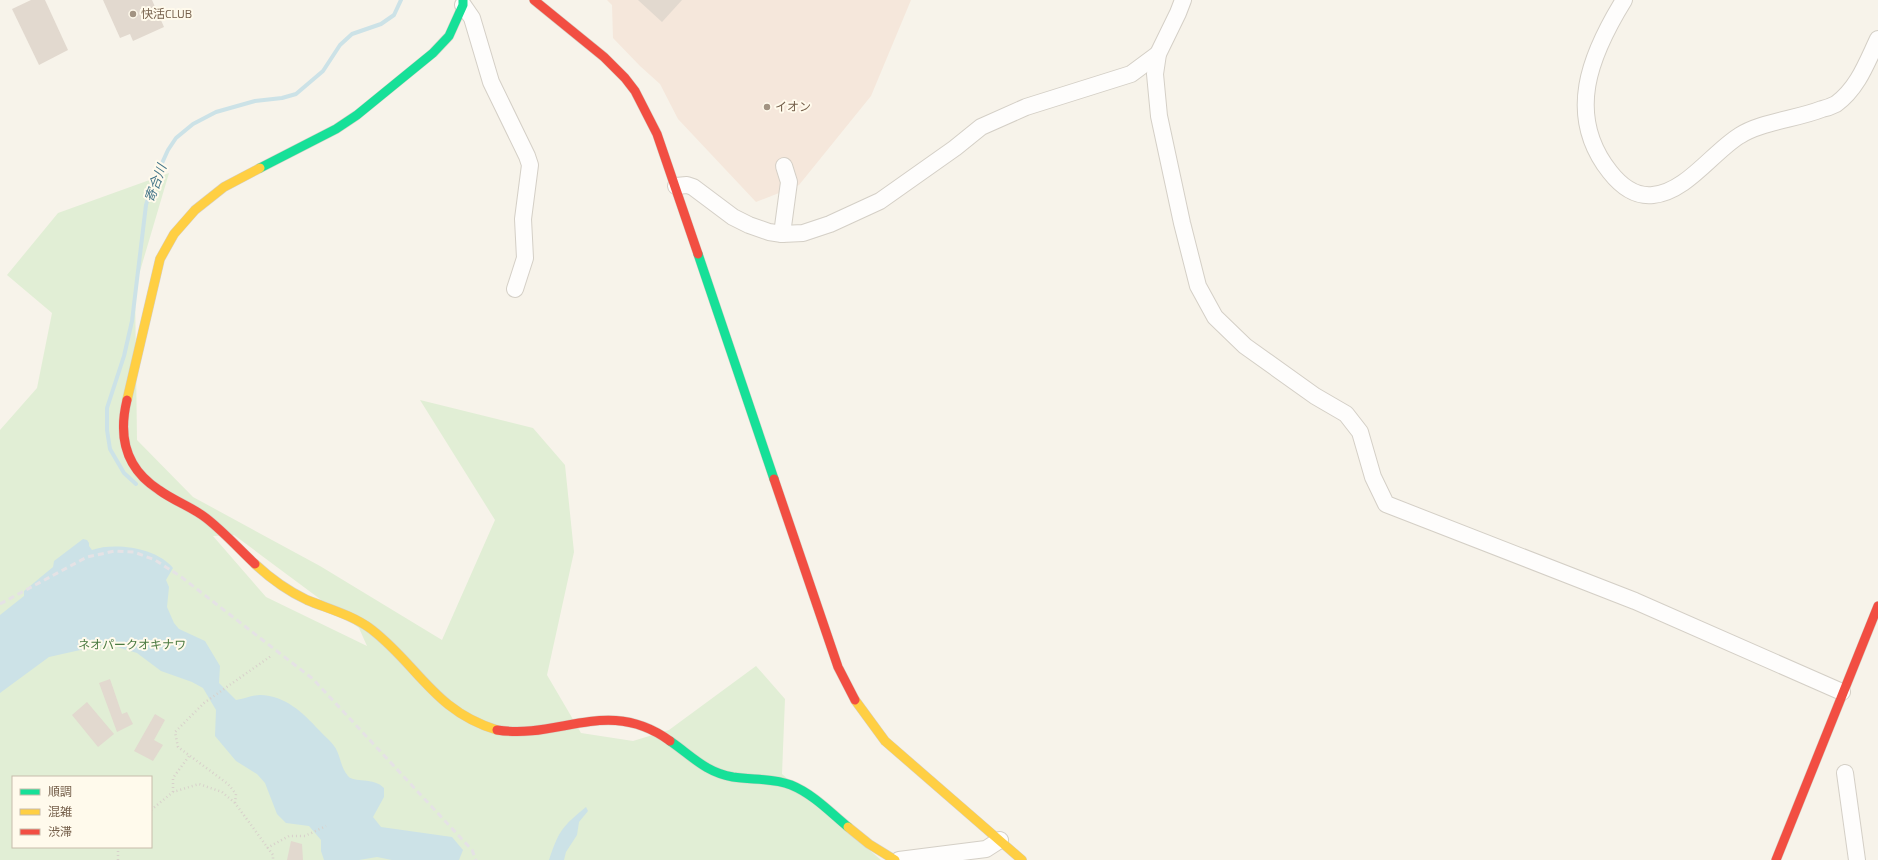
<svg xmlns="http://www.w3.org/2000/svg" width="1878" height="860" font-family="'Titillium Web','Noto Sans JP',sans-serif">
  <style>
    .commercial { fill: #f5e7db }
    .green { fill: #e1eed5; fill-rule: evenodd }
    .water { fill: #cce2e7 }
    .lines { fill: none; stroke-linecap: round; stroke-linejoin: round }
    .stream { stroke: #cce2e7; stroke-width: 4 }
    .building { fill: #e2d9cf }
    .street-casing { stroke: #d4cfc6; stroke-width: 18 }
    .fast-casing { stroke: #d5cfc5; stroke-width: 10 }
    .slow-casing { stroke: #d5cfc5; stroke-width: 10 }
    .jam-casing { stroke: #d5cfc5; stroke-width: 10 }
    .path { stroke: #d8d1cb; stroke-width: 2.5; stroke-dasharray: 1 3; stroke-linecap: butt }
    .street { stroke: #fefdfc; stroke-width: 16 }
    .fast { stroke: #16e098; stroke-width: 9 }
    .slow { stroke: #ffcf43; stroke-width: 9 }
    .jam { stroke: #f24e42; stroke-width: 9 }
    .rail { stroke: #e5e2e5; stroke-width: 3; stroke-dasharray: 6 4; stroke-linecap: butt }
    .poi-dot { fill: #a29382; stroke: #fffaec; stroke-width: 1.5 }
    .labels { text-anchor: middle; stroke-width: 4; stroke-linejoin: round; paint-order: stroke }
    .poi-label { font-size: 12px; fill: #755f4a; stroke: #fffaec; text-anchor: start }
    .park-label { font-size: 12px; fill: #4c7b42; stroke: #fffaec }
    .water-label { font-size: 13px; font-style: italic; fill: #447589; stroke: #fffaec }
  </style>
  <rect width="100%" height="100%" fill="#f7f3ea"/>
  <path class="commercial" d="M607,0H911L871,96L799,185L756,202L678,119L660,84L640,66L613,38L612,5Z"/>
  <path class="green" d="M169,173L135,288L137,440L193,497L320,566L442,640L495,520L420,400L533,428L565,465L574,552L547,675L581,733L633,741L669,730L756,666L785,699L782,774L881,860H0V430L37,388L52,313L7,275L58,213ZM234,535L359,628L367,646L266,597L213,536ZM13,777H151V847H13Z"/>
  <g class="water">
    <path d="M83,539L87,540L89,543V546L92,550C115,542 157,548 173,568L166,580L169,587L167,607L174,623L179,629L205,641L220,666L219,683L236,700C244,699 252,695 260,695C286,696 302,712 319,730C324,736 334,743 337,751C341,759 341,768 348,776C353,783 374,777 384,788V797L373,817L381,827L452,837L463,850L459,860H392L377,857L359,860H324L321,851V840L309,826L286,823L277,814L265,783L257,774L236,761L215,736L216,710L203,688L192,682L161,671L137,653L107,644L49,657L0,693V615L24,596V591L53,567L54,561Z"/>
    <path d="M586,807L588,811L579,822L577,835L566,852L564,860H549C559,830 562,827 586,807Z"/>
  </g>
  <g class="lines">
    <path class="stream" d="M136,484L124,473L110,449L107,430V408L124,356L132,321L146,205L152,185L168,150L176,138L193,124L216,112L255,101L282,98L296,94L323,71L340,45L352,34L381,24L394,15L401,0"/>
  </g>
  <g class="building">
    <path d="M31,0H45L68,50L39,65L12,9Z"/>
    <path d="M103,0H152L164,27L133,41L130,34L120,38Z"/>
    <path d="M638,0H682L662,22Z"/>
    <path d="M110,679L122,714L127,712L133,724L117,732L99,683Z"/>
    <path d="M87,702L114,734L98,747L72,715Z"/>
    <path d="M155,714L165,720L154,740L163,745L153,761L134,751Z"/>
    <path d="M291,841L302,844L303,860H287Z"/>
  </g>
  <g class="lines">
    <defs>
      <g id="street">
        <path d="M1183,0L1178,13L1158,54L1155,74L1159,116L1182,223L1198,286L1215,317L1245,346L1315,396L1346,414L1360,432L1373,477L1386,504L1635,601L1842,692"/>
        <path d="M1624,0C1590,55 1565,115 1610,172C1621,186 1635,197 1653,195C1686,192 1712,153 1739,136C1760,122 1797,119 1822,109C1827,108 1832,106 1836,104C1858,88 1867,62 1878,39"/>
        <path d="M463,5L472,18L491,82L527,156L530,165L523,219L525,258L515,289"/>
        <path d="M676,186L687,185L693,187L733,217L749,225L769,232L782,234L803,233L830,224L880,201L955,148L981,127L1026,107L1131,74L1158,54"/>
        <path d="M782,234L789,182L784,166"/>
        <path d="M1845,773L1857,860"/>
        <path d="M899,860L986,849L1000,840"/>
      </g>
      <g id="fast">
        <path d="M260,168L336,129L357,115L433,53L449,36L463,5V0"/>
        <path d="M698,254L774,479"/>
        <path d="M670,741C692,756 705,772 733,777C753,780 773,778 791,785C813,794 830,812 848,827"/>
      </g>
      <g id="slow">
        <path d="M127,400L160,259L174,234L195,210L224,187L260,168"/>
        <path d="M255,564C271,579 288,591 307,600C329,609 352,615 371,629C418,665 434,711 497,730"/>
        <path d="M855,700L885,741L1022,860"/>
        <path d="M848,827L869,844L895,860"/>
      </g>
      <g id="jam">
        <path d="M534,0L604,57L625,78L635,91L657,134L698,254"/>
        <path d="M127,400C118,437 126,469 159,490C174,501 192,507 206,518C224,532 239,549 255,564"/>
        <path d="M774,479L838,667L855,700"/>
        <path d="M497,730C560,740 608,696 670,741"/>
        <path d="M1776,860L1878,606"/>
      </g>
    </defs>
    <use href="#street" class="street-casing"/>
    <use href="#fast" class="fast-casing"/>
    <use href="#slow" class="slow-casing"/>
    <use href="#jam" class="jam-casing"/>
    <g class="path">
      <path d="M173,792V778L189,756"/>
      <path d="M235,803L236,794L228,784L178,747L175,732L204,703L271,656"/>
      <path d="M151,810L173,792L199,784L222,792L235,803L273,855V860"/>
      <path d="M267,848L289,836H305L326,826"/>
      <path d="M118,860V847"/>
    </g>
    <use href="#street" class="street"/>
    <use href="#fast" class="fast"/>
    <use href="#slow" class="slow"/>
    <use href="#jam" class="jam"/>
    <path class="rail" d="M0,604L87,557L115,551L134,552L155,560L180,576L313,679L472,850L476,860"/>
  </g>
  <g class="poi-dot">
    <circle cx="133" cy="14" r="4"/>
    <circle cx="767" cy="107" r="4"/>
  </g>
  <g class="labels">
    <g class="poi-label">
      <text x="141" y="18">快活CLUB</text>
      <text x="775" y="111">イオン</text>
    </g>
    <g class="park-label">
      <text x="132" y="649">ネオパークオキナワ</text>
    </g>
    <g class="water-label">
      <text transform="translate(155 183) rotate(-70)" y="5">寄合川</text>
    </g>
  </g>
  <rect x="12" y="776" width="140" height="72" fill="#fffaec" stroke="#c8bcab"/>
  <rect x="20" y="789" width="20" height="6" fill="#16e098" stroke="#c8bcab"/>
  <text x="48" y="796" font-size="12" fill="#755f4a">順調</text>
  <rect x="20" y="809" width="20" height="6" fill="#ffcf43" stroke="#c8bcab"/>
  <text x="48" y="816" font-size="12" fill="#755f4a">混雑</text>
  <rect x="20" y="829" width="20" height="6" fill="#f24e42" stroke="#c8bcab"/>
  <text x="48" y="836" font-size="12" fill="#755f4a">渋滞</text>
</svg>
